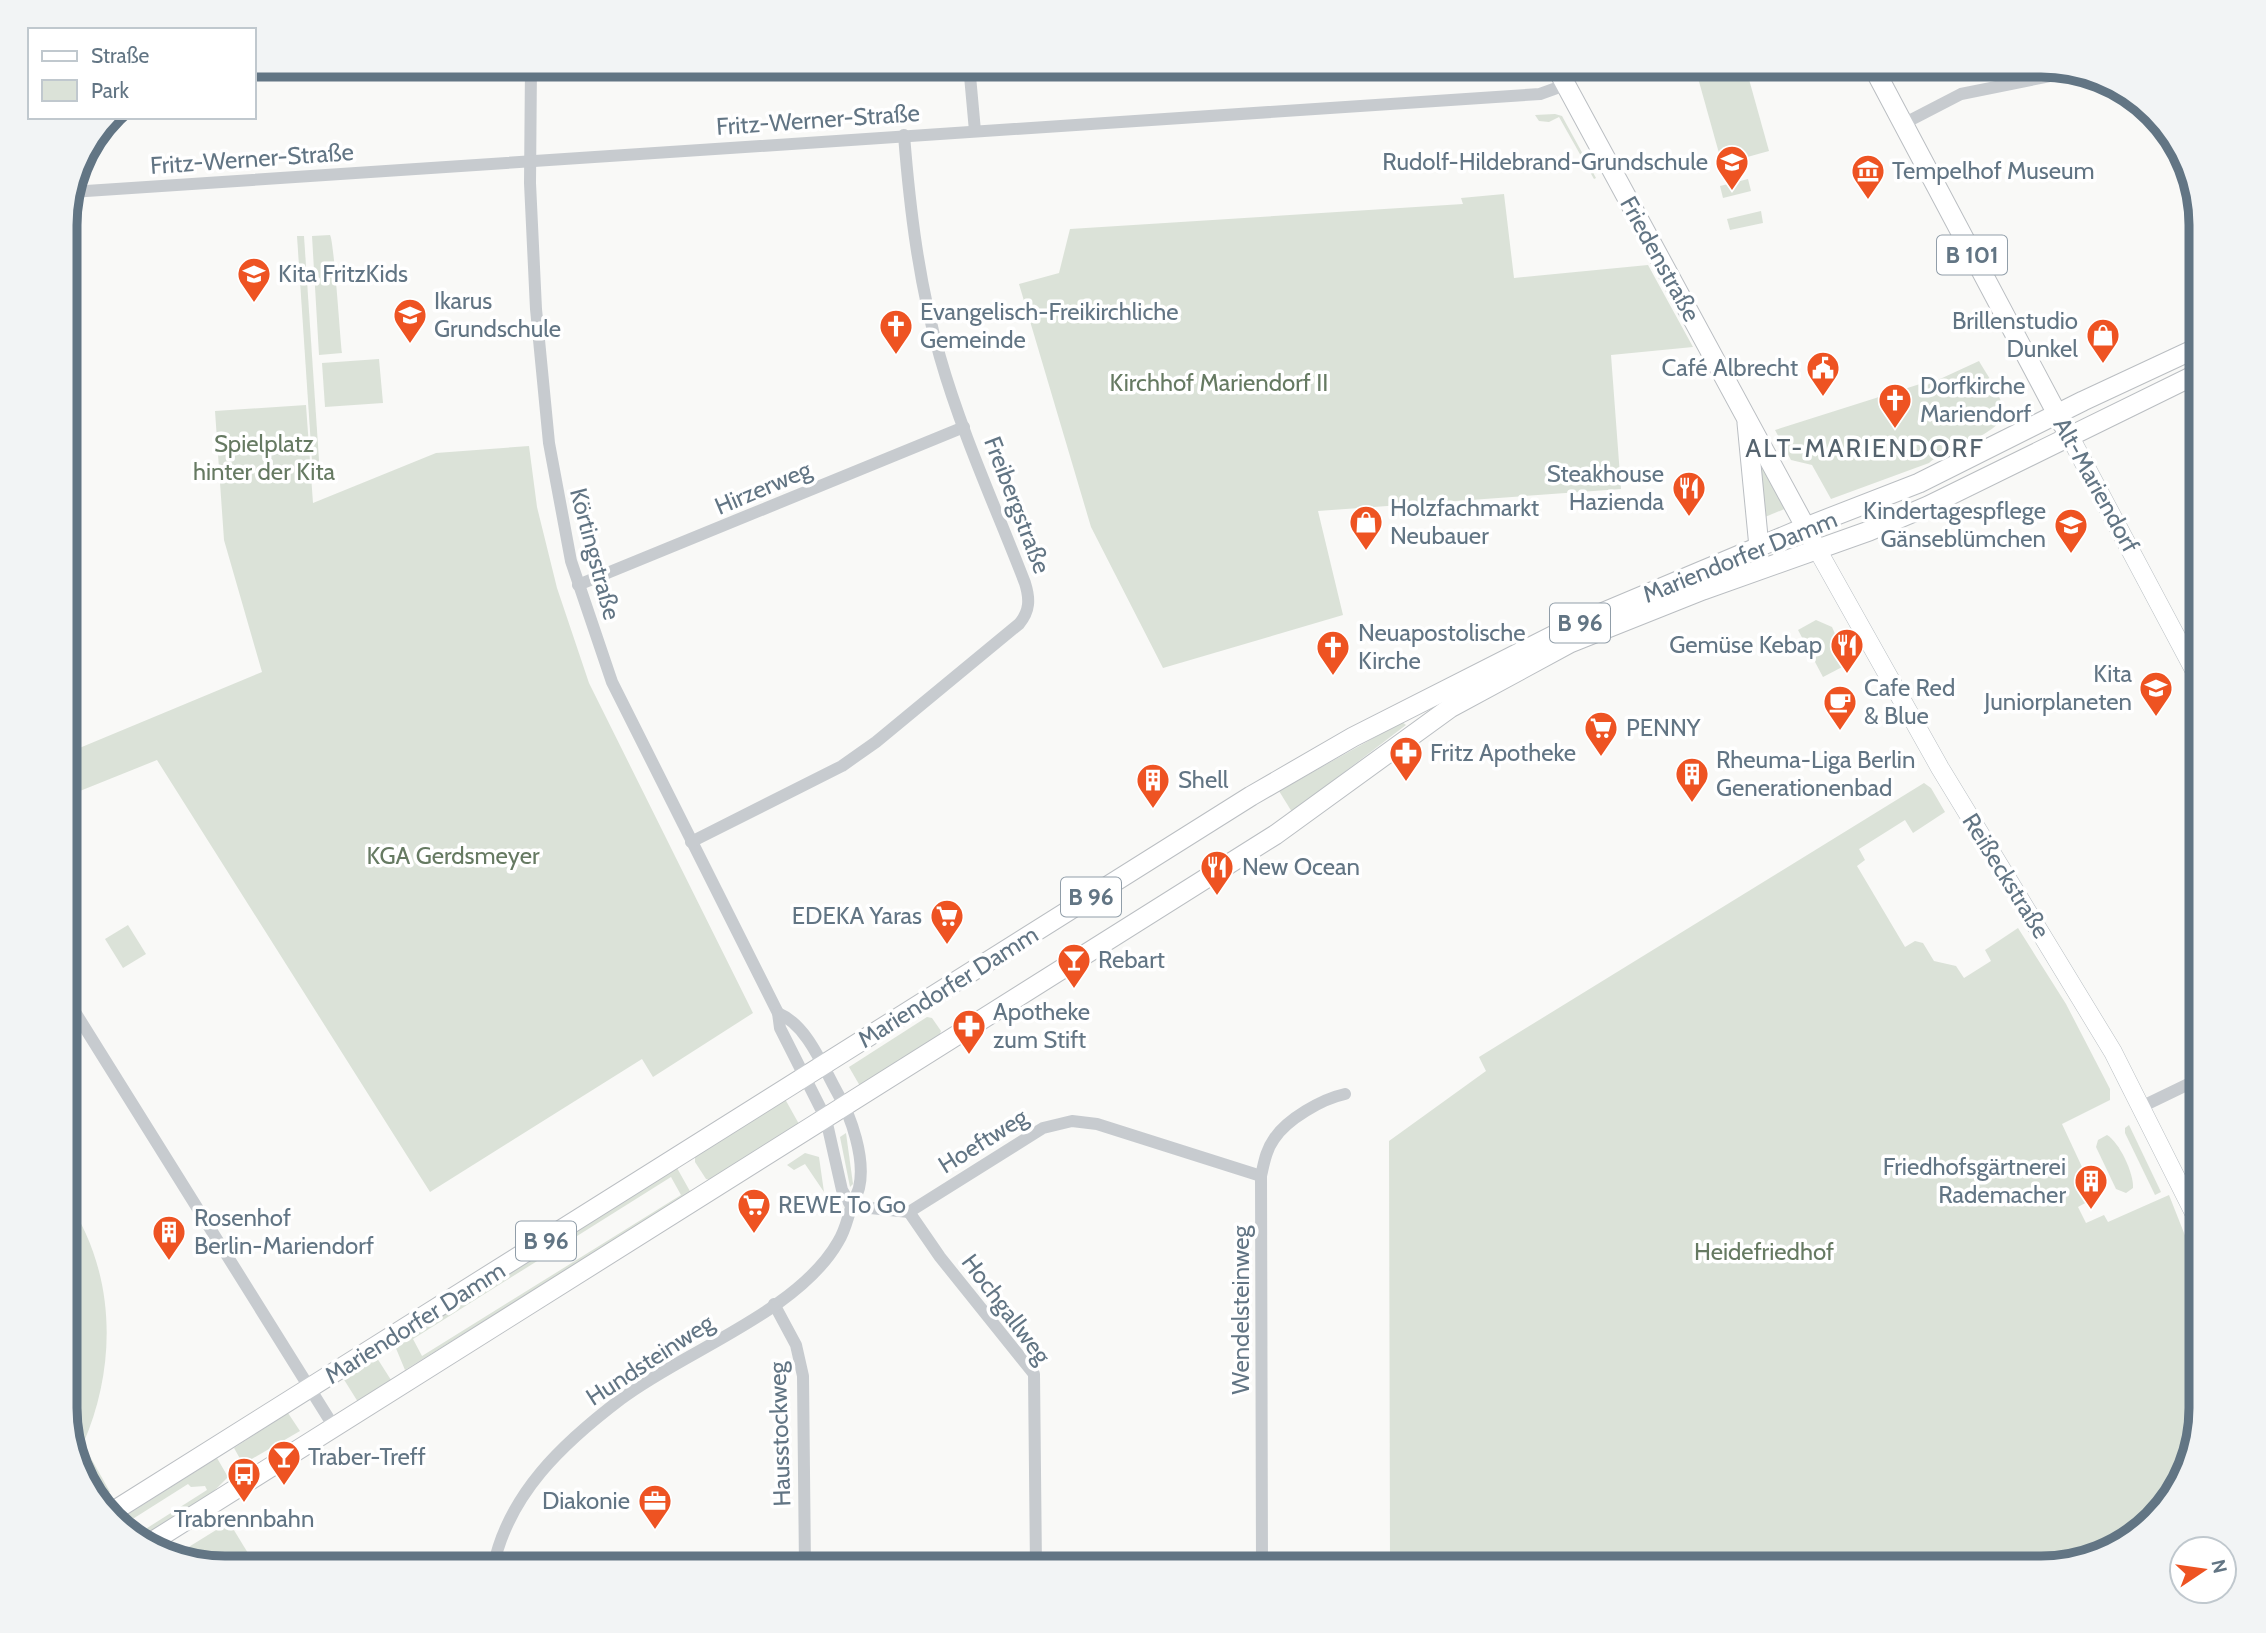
<svg xmlns="http://www.w3.org/2000/svg" width="2266" height="1633" font-family="Cabin,sans-serif">
  <style>
    .green { fill: #dbe2d8; fill-rule: evenodd }
    .lines { fill: none; stroke-linecap: round; stroke-linejoin: round }
    .secondary-casing { stroke: #b9bfc3; stroke-width: 19 }
    .primary-casing { stroke: #babec2; stroke-width: 21 }
    .street { stroke: #c7cbcf; stroke-width: 12 }
    .secondary { stroke: #fff; stroke-width: 18 }
    .primary { stroke: #fff; stroke-width: 19 }
    .labels { text-anchor: middle; stroke-width: 7; stroke-linejoin: round; paint-order: stroke }
    .shield { fill: #fff; stroke: #919ea9; stroke-width: 2 }
    .shield-label { font-size: 23px; font-weight: bold; fill: #627584 }
    .street-label { font-size: 24px; fill: #627584; stroke: #fff }
    .poi-label { font-size: 24px; fill: #627584; stroke: #fff; text-anchor: start }
    .park-label { font-size: 24px; fill: #667a62; stroke: #fff }
    .neighbourhood-label { font-size: 26px; letter-spacing: 2px; fill: #55636e; stroke: #fff }
    .rim { fill: none; stroke: #627584; stroke-width: 9 }
  </style>
  <rect width="100%" height="100%" fill="#f9f9f7"/>
  <g class="green">
    <path d="M1745,65L1769,151L1722,164L1698,78Z"/>
    <path d="M1555,114L1562,116L1596,178L1594,179L1559,117L1549,122L1539,121L1535,115Z"/>
    <path d="M1748,179L1751,191L1723,198L1720,186Z"/>
    <path d="M1504,194L1514,278L1648,265L1693,347L1611,355L1621,489L1318,511L1343,615L1163,668L1091,527L1019,284L1059,273L1070,229L1463,204L1461,198Z"/>
    <path d="M1761,211L1763,223L1730,230L1727,219Z"/>
    <path d="M330,235C334,241 340,337 342,353L319,355L312,236Z"/>
    <path d="M297,236H304L320,475L313,476Z"/>
    <path d="M379,359L383,403L325,407L322,363Z"/>
    <path d="M1979,361C1987,375 2002,395 2003,411C2006,433 1945,449 1929,463L1831,499L1812,465L1791,460L1775,430L1920,384L1927,385Z"/>
    <path d="M306,405L313,503L436,453L529,446L537,507L557,588L589,683L753,1013L653,1077L642,1059L430,1192L157,760L65,797V754L262,672L224,540L215,411Z"/>
    <path d="M1762,466L1787,508L1765,517L1760,467Z"/>
    <path d="M1816,620L1832,627L1848,664L1823,677L1798,630Z"/>
    <path d="M1402,722L1406,725L1292,812L1279,791Z"/>
    <path d="M1924,783L1931,788L1945,812L1913,833L1905,820L1859,849L1865,860L1857,866L1905,947L1915,941L1923,943L1934,961L1956,966L1964,978L1991,961L1985,950L2018,928L2066,1004L2110,1089V1100L2062,1124L2096,1197L2078,1207L2086,1223L2104,1215L2108,1222L2169,1195L2201,1276V1408L2168,1505L2112,1552L2041,1568H1390L1389,1141L1486,1071L1479,1057Z"/>
    <path d="M128,925L146,954L123,968L105,939Z"/>
    <path d="M927,1017L932,1018L941,1031L939,1036L860,1086L849,1067Z"/>
    <path d="M785,1099L799,1124L710,1180L706,1179L695,1162V1156Z"/>
    <path d="M2129,1125L2161,1192L2155,1195L2125,1133V1128Z"/>
    <path d="M846,1133L853,1184L850,1187L840,1137Z"/>
    <path d="M2107,1135C2119,1142 2134,1173 2133,1188L2126,1193L2116,1189L2096,1147L2098,1140Z"/>
    <path d="M805,1153L819,1157L824,1192L805,1164L794,1170L787,1165Z"/>
    <path d="M677,1168L691,1193L405,1370L395,1346ZM671,1177L681,1195L422,1356L413,1339Z"/>
    <path d="M65,1197C116,1270 118,1364 83,1444L110,1492L97,1500L86,1488L65,1418Z"/>
    <path d="M377,1358L391,1380L358,1402L343,1378Z"/>
    <path d="M288,1413L300,1431L243,1464L234,1448Z"/>
    <path d="M217,1458L228,1477L206,1499L141,1540L133,1537L207,1490L205,1486L191,1487L188,1484L120,1527L116,1522Z"/>
    <path d="M229,1522L257,1568H224L179,1553Z"/>
  </g>
  <g class="lines">
    <defs>
      <g id="secondary">
        <path d="M2069,435L2201,683"/>
        <path d="M1817,549L1940,768L2113,1052L2201,1227"/>
      </g>
      <g id="primary">
        <path d="M1555,65L1812,539"/>
        <path d="M1872,65L2063,425"/>
        <path d="M1747,423L1759,547"/>
        <path d="M109,1514L1251,796L1353,737L1578,623L1806,527L1919,483L2083,401L2201,346"/>
        <path d="M150,1543L1275,835L1450,708L1570,643L1703,590L1869,531L1928,506L2201,372"/>
      </g>
    </defs>
    <use href="#secondary" class="secondary-casing"/>
    <use href="#primary" class="primary-casing"/>
    <g class="street">
      <path d="M531,65L530,183L536,309L549,443L571,561L612,682L778,1013L780,1028L826,1119L842,1190L851,1206"/>
      <path d="M969,65L975,131"/>
      <path d="M1903,124L1961,94L2065,73"/>
      <path d="M71,192L1540,94L1565,85"/>
      <path d="M578,585L964,427"/>
      <path d="M691,842L842,766L876,742L1019,624C1030,611 1030,599 1025,583C996,508 962,434 940,357C919,284 910,211 904,135"/>
      <path d="M65,996L334,1427"/>
      <path d="M2143,1106L2201,1078"/>
      <path d="M851,1206L909,1212L1043,1128L1072,1121L1097,1124L1261,1176"/>
      <path d="M909,1212L940,1257L1034,1374L1036,1568"/>
      <path d="M774,1304L796,1345L803,1376L805,1568"/>
      <path d="M493,1568C508,1494 563,1443 621,1399C684,1351 798,1312 838,1242C845,1231 847,1220 851,1208C853,1201 857,1195 859,1188C866,1159 851,1116 837,1092C822,1065 807,1025 778,1013"/>
      <path d="M1262,1568L1261,1176C1264,1163 1266,1150 1274,1139C1287,1119 1322,1099 1345,1094"/>
    </g>
    <use href="#secondary" class="secondary"/>
    <use href="#primary" class="primary"/>
  </g>
  <defs>
    <symbol id="school-pin" viewBox="-11 -11 22 30"><path d="M0 17L-7.5 6A9.5 9.5 0 1 1 7.5 6Z" fill="#ee5322" stroke="#fff"/><path d="M0-5L7-2L0 1L-7-2ZM-4 1L0 2.5L4 1V4Q0 6-4 4Z" fill="#fff"/></symbol>
    <symbol id="museum-pin" viewBox="-11 -11 22 30"><path d="M0 17L-7.5 6A9.5 9.5 0 1 1 7.5 6Z" fill="#ee5322" stroke="#fff"/><path d="M0-6L6-3V-2H-6V-3ZM-5-1h2V3h-2ZM-1-1h2V3h-2ZM3-1h2V3H3ZM-6 4H6V6H-6Z" fill="#fff"/></symbol>
    <symbol id="church-pin" viewBox="-11 -11 22 30"><path d="M0 17L-7.5 6A9.5 9.5 0 1 1 7.5 6Z" fill="#ee5322" stroke="#fff"/><path d="M-1.2-6h2.4v3.5h3.3v2.4h-3.3V6h-2.4V-.1h-3.3v-2.4h3.3Z" fill="#fff"/></symbol>
    <symbol id="shop-pin" viewBox="-11 -11 22 30"><path d="M0 17L-7.5 6A9.5 9.5 0 1 1 7.5 6Z" fill="#ee5322" stroke="#fff"/><path d="M-5-2.5h2.3a2.7 3.5 0 0 1 5.4 0H5L5.5 6h-11ZM-1.5-2.5h3a1.5 2.3 0 0 0-3 0Z" fill="#fff"/></symbol>
    <symbol id="civic-pin" viewBox="-11 -11 22 30"><path d="M0 17L-7.5 6A9.5 9.5 0 1 1 7.5 6Z" fill="#ee5322" stroke="#fff"/><path d="M-.6-6.5H3V-4.5H.6V-3L4-1V1h2V6H-6V1h2V-1L-.6-3ZM-1.2 2.5V6h2.4V2.5Z" fill="#fff"/></symbol>
    <symbol id="restaurant-pin" viewBox="-11 -11 22 30"><path d="M0 17L-7.5 6A9.5 9.5 0 1 1 7.5 6Z" fill="#ee5322" stroke="#fff"/><path d="M-5-6h1v4h1v-4h1v4h1v-4h1v5L-1.5 .5V6h-2V.5L-5-1ZM5-6V6H3V1.5H1.5Q1.5-4 5-6Z" fill="#fff"/></symbol>
    <symbol id="cafe-pin" viewBox="-11 -11 22 30"><path d="M0 17L-7.5 6A9.5 9.5 0 1 1 7.5 6Z" fill="#ee5322" stroke="#fff"/><path d="M-5.5-4.5H6V0H3Q3 3.5 0 3.5H-2.5Q-5.5 3.5-5.5 0ZM3-3.2v2h1.7v-2ZM-6 4.5H4V6H-6Z" fill="#fff"/></symbol>
    <symbol id="supermarket-pin" viewBox="-11 -11 22 30"><path d="M0 17L-7.5 6A9.5 9.5 0 1 1 7.5 6Z" fill="#ee5322" stroke="#fff"/><path d="M-6-5.5h2.5l.6 2H6L4.5 2H-2.5L-4.4-4H-6ZM-1.5 3.2a1.3 1.3 0 1 0 .1 0ZM3 3.2a1.3 1.3 0 1 0 .1 0Z" fill="#fff"/></symbol>
    <symbol id="pharmacy-pin" viewBox="-11 -11 22 30"><path d="M0 17L-7.5 6A9.5 9.5 0 1 1 7.5 6Z" fill="#ee5322" stroke="#fff"/><path d="M-2-6h4v4h4v4h-4v4h-4v-4h-4v-4h4Z" fill="#fff"/></symbol>
    <symbol id="building-pin" viewBox="-11 -11 22 30"><path d="M0 17L-7.5 6A9.5 9.5 0 1 1 7.5 6Z" fill="#ee5322" stroke="#fff"/><path d="M-4-6H4V6H1V3H-1V6H-4ZM-2.5-4.3h1.7v1.8h-1.7ZM.8-4.3h1.7v1.8H.8ZM-2.5-1h1.7V.8h-1.7ZM.8-1h1.7V.8H.8Z" fill="#fff"/></symbol>
    <symbol id="bar-pin" viewBox="-11 -11 22 30"><path d="M0 17L-7.5 6A9.5 9.5 0 1 1 7.5 6Z" fill="#ee5322" stroke="#fff"/><path d="M-6-5H6L.8 .8V4.5H3.5V6h-7V4.5H-.8V.8Z" fill="#fff"/></symbol>
    <symbol id="bus-pin" viewBox="-11 -11 22 30"><path d="M0 17L-7.5 6A9.5 9.5 0 1 1 7.5 6Z" fill="#ee5322" stroke="#fff"/><path d="M-5-6H5V4H4V6H2V4H-2V6H-4V4H-5ZM-3.5-4V0h7V-4ZM-3.5 1.2v1.5H-2V1.2ZM2 1.2v1.5H3.5V1.2Z" fill="#fff"/></symbol>
    <symbol id="office-pin" viewBox="-11 -11 22 30"><path d="M0 17L-7.5 6A9.5 9.5 0 1 1 7.5 6Z" fill="#ee5322" stroke="#fff"/><path d="M-6-3h4V-5.5h4V-3h4V5H-6ZM-1-4.5V-3h2v-1.5ZM-6 0V1H6V0Z" fill="#fff"/></symbol>
  </defs>
  <g fill-rule="evenodd">
    <use href="#school-pin" x="1713" y="143" width="38" height="52"/>
    <use href="#museum-pin" x="1849" y="152" width="38" height="52"/>
    <use href="#school-pin" x="235" y="255" width="38" height="52"/>
    <use href="#school-pin" x="391" y="296" width="38" height="52"/>
    <use href="#church-pin" x="877" y="307" width="38" height="52"/>
    <use href="#shop-pin" x="2084" y="316" width="38" height="52"/>
    <use href="#civic-pin" x="1804" y="349" width="38" height="52"/>
    <use href="#church-pin" x="1876" y="381" width="38" height="52"/>
    <use href="#restaurant-pin" x="1670" y="469" width="38" height="52"/>
    <use href="#shop-pin" x="1347" y="503" width="38" height="52"/>
    <use href="#school-pin" x="2052" y="506" width="38" height="52"/>
    <use href="#restaurant-pin" x="1828" y="626" width="38" height="52"/>
    <use href="#church-pin" x="1314" y="628" width="38" height="52"/>
    <use href="#school-pin" x="2137" y="669" width="38" height="52"/>
    <use href="#cafe-pin" x="1821" y="683" width="38" height="52"/>
    <use href="#supermarket-pin" x="1582" y="709" width="38" height="52"/>
    <use href="#pharmacy-pin" x="1387" y="734" width="38" height="52"/>
    <use href="#building-pin" x="1673" y="755" width="38" height="52"/>
    <use href="#building-pin" x="1134" y="761" width="38" height="52"/>
    <use href="#restaurant-pin" x="1198" y="848" width="38" height="52"/>
    <use href="#supermarket-pin" x="928" y="897" width="38" height="52"/>
    <use href="#bar-pin" x="1055" y="941" width="38" height="52"/>
    <use href="#pharmacy-pin" x="950" y="1007" width="38" height="52"/>
    <use href="#building-pin" x="2072" y="1162" width="38" height="52"/>
    <use href="#supermarket-pin" x="735" y="1186" width="38" height="52"/>
    <use href="#building-pin" x="150" y="1213" width="38" height="52"/>
    <use href="#bar-pin" x="265" y="1438" width="38" height="52"/>
    <use href="#bus-pin" x="225" y="1455" width="38" height="52"/>
    <use href="#office-pin" x="636" y="1482" width="38" height="52"/>
  </g>
  <g class="labels">
    <g class="shield">
      <rect x="1937" y="235.5" width="70" height="39" rx="5"/>
      <rect x="1550" y="603.5" width="60" height="39" rx="5"/>
      <rect x="1061" y="877.5" width="60" height="39" rx="5"/>
      <rect x="516" y="1221.5" width="60" height="39" rx="5"/>
    </g>
    <g class="shield-label">
      <text x="1972" y="263">B 101</text>
      <text x="1580" y="631">B 96</text>
      <text x="1091" y="905">B 96</text>
      <text x="546" y="1249">B 96</text>
    </g>
    <g class="street-label">
      <text transform="translate(818 120) rotate(-4)" y="8">Fritz-Werner-Straße</text>
      <text transform="translate(252 159) rotate(-4)" y="8">Fritz-Werner-Straße</text>
      <text transform="translate(1660 259) rotate(61)" y="8">Friedenstraße</text>
      <text transform="translate(2096 485) rotate(61)" y="8">Alt-Mariendorf</text>
      <text transform="translate(763 488) rotate(-23)" y="8">Hirzerweg</text>
      <text transform="translate(1017 505) rotate(69)" y="8">Freibergstraße</text>
      <text transform="translate(595 554) rotate(75)" y="8">Körtingstraße</text>
      <text transform="translate(1740 557) rotate(-22)" y="8">Mariendorfer Damm</text>
      <text transform="translate(2006 876) rotate(58)" y="8">Reißeckstraße</text>
      <text transform="translate(948 987) rotate(-32)" y="8">Mariendorfer Damm</text>
      <text transform="translate(983 1141) rotate(-32)" y="8">Hoeftweg</text>
      <text transform="translate(1006 1309) rotate(53)" y="8">Hochgallweg</text>
      <text transform="translate(1241 1310) rotate(-90)" y="8">Wendelsteinweg</text>
      <text transform="translate(415 1323) rotate(-32)" y="8">Mariendorfer Damm</text>
      <text transform="translate(650 1360) rotate(-33)" y="8">Hundsteinweg</text>
      <text transform="translate(780 1434) rotate(-92)" y="8">Hausstockweg</text>
    </g>
    <g class="poi-label">
      <text x="1708" y="170" text-anchor="end">Rudolf-Hildebrand-Grundschule</text>
      <text x="1892" y="179">Tempelhof Museum</text>
      <text x="278" y="282">Kita FritzKids</text>
      <text x="434" y="309">Ikarus<tspan x="434" dy="28">Grundschule</tspan></text>
      <text x="920" y="320">Evangelisch-Freikirchliche<tspan x="920" dy="28">Gemeinde</tspan></text>
      <text x="2078" y="329" text-anchor="end">Brillenstudio<tspan x="2078" dy="28">Dunkel</tspan></text>
      <text x="1798" y="376" text-anchor="end">Café Albrecht</text>
      <text x="1920" y="394">Dorfkirche<tspan x="1920" dy="28">Mariendorf</tspan></text>
      <text x="1664" y="482" text-anchor="end">Steakhouse<tspan x="1664" dy="28">Hazienda</tspan></text>
      <text x="1390" y="516">Holzfachmarkt<tspan x="1390" dy="28">Neubauer</tspan></text>
      <text x="2046" y="519" text-anchor="end">Kindertagespflege<tspan x="2046" dy="28">Gänseblümchen</tspan></text>
      <text x="1358" y="641">Neuapostolische<tspan x="1358" dy="28">Kirche</tspan></text>
      <text x="1822" y="653" text-anchor="end">Gemüse Kebap</text>
      <text x="2132" y="682" text-anchor="end">Kita<tspan x="2132" dy="28">Juniorplaneten</tspan></text>
      <text x="1864" y="696">Cafe Red<tspan x="1864" dy="28">&amp; Blue</tspan></text>
      <text x="1626" y="736">PENNY</text>
      <text x="1430" y="761">Fritz Apotheke</text>
      <text x="1716" y="768">Rheuma-Liga Berlin<tspan x="1716" dy="28">Generationenbad</tspan></text>
      <text x="1178" y="788">Shell</text>
      <text x="1242" y="875">New Ocean</text>
      <text x="922" y="924" text-anchor="end">EDEKA Yaras</text>
      <text x="1098" y="968">Rebart</text>
      <text x="993" y="1020">Apotheke<tspan x="993" dy="28">zum Stift</tspan></text>
      <text x="2066" y="1175" text-anchor="end">Friedhofsgärtnerei<tspan x="2066" dy="28">Rademacher</tspan></text>
      <text x="778" y="1213">REWE To Go</text>
      <text x="194" y="1226">Rosenhof<tspan x="194" dy="28">Berlin-Mariendorf</tspan></text>
      <text x="308" y="1465">Traber-Treff</text>
      <text x="630" y="1509" text-anchor="end">Diakonie</text>
      <text x="244" y="1527" text-anchor="middle">Trabrennbahn</text>
    </g>
    <g class="park-label">
      <text x="1219" y="391">Kirchhof Mariendorf II</text>
      <text x="264" y="452">Spielplatz<tspan x="264" dy="28">hinter der Kita</tspan></text>
      <text x="453" y="864">KGA Gerdsmeyer</text>
      <text x="1764" y="1260">Heidefriedhof</text>
    </g>
    <g class="neighbourhood-label">
      <text x="1865" y="457">ALT-MARIENDORF</text>
    </g>
  </g>
  <path d="M0 0H2266V1633H0ZM225 77H2041A148 148 0 0 1 2189 225V1408A148 148 0 0 1 2041 1556H225A148 148 0 0 1 77 1408V225A148 148 0 0 1 225 77Z" fill="#f2f4f5" fill-rule="evenodd"/>
  <path class="rim" d="M225 77H2041A148 148 0 0 1 2189 225V1408A148 148 0 0 1 2041 1556H225A148 148 0 0 1 77 1408V225A148 148 0 0 1 225 77Z"/>
  <rect x="28" y="28" width="228" height="91" fill="#ffffff" stroke="#c0c8ce" stroke-width="2"/>
  <rect x="42" y="51" width="35" height="10" fill="#ffffff" stroke="#c0c8ce" stroke-width="2"/>
  <text x="91" y="63" font-size="21" fill="#627584">Straße</text>
  <rect x="42" y="80" width="35" height="21" fill="#dbe2d8" stroke="#c0c8ce" stroke-width="2"/>
  <text x="91" y="98" font-size="21" fill="#627584">Park</text>
  <g transform="translate(2203 1570) rotate(77)"><circle r="33" fill="#ffffff" stroke="#c0c8ce" stroke-width="2"/>
  <path d="M0-5L12 26L0 18L-12 26Z" fill="#ee5322"/>
  <text y="-10" font-size="19" font-weight="bold" text-anchor="middle" fill="#627584">N</text>
  </g>
</svg>
